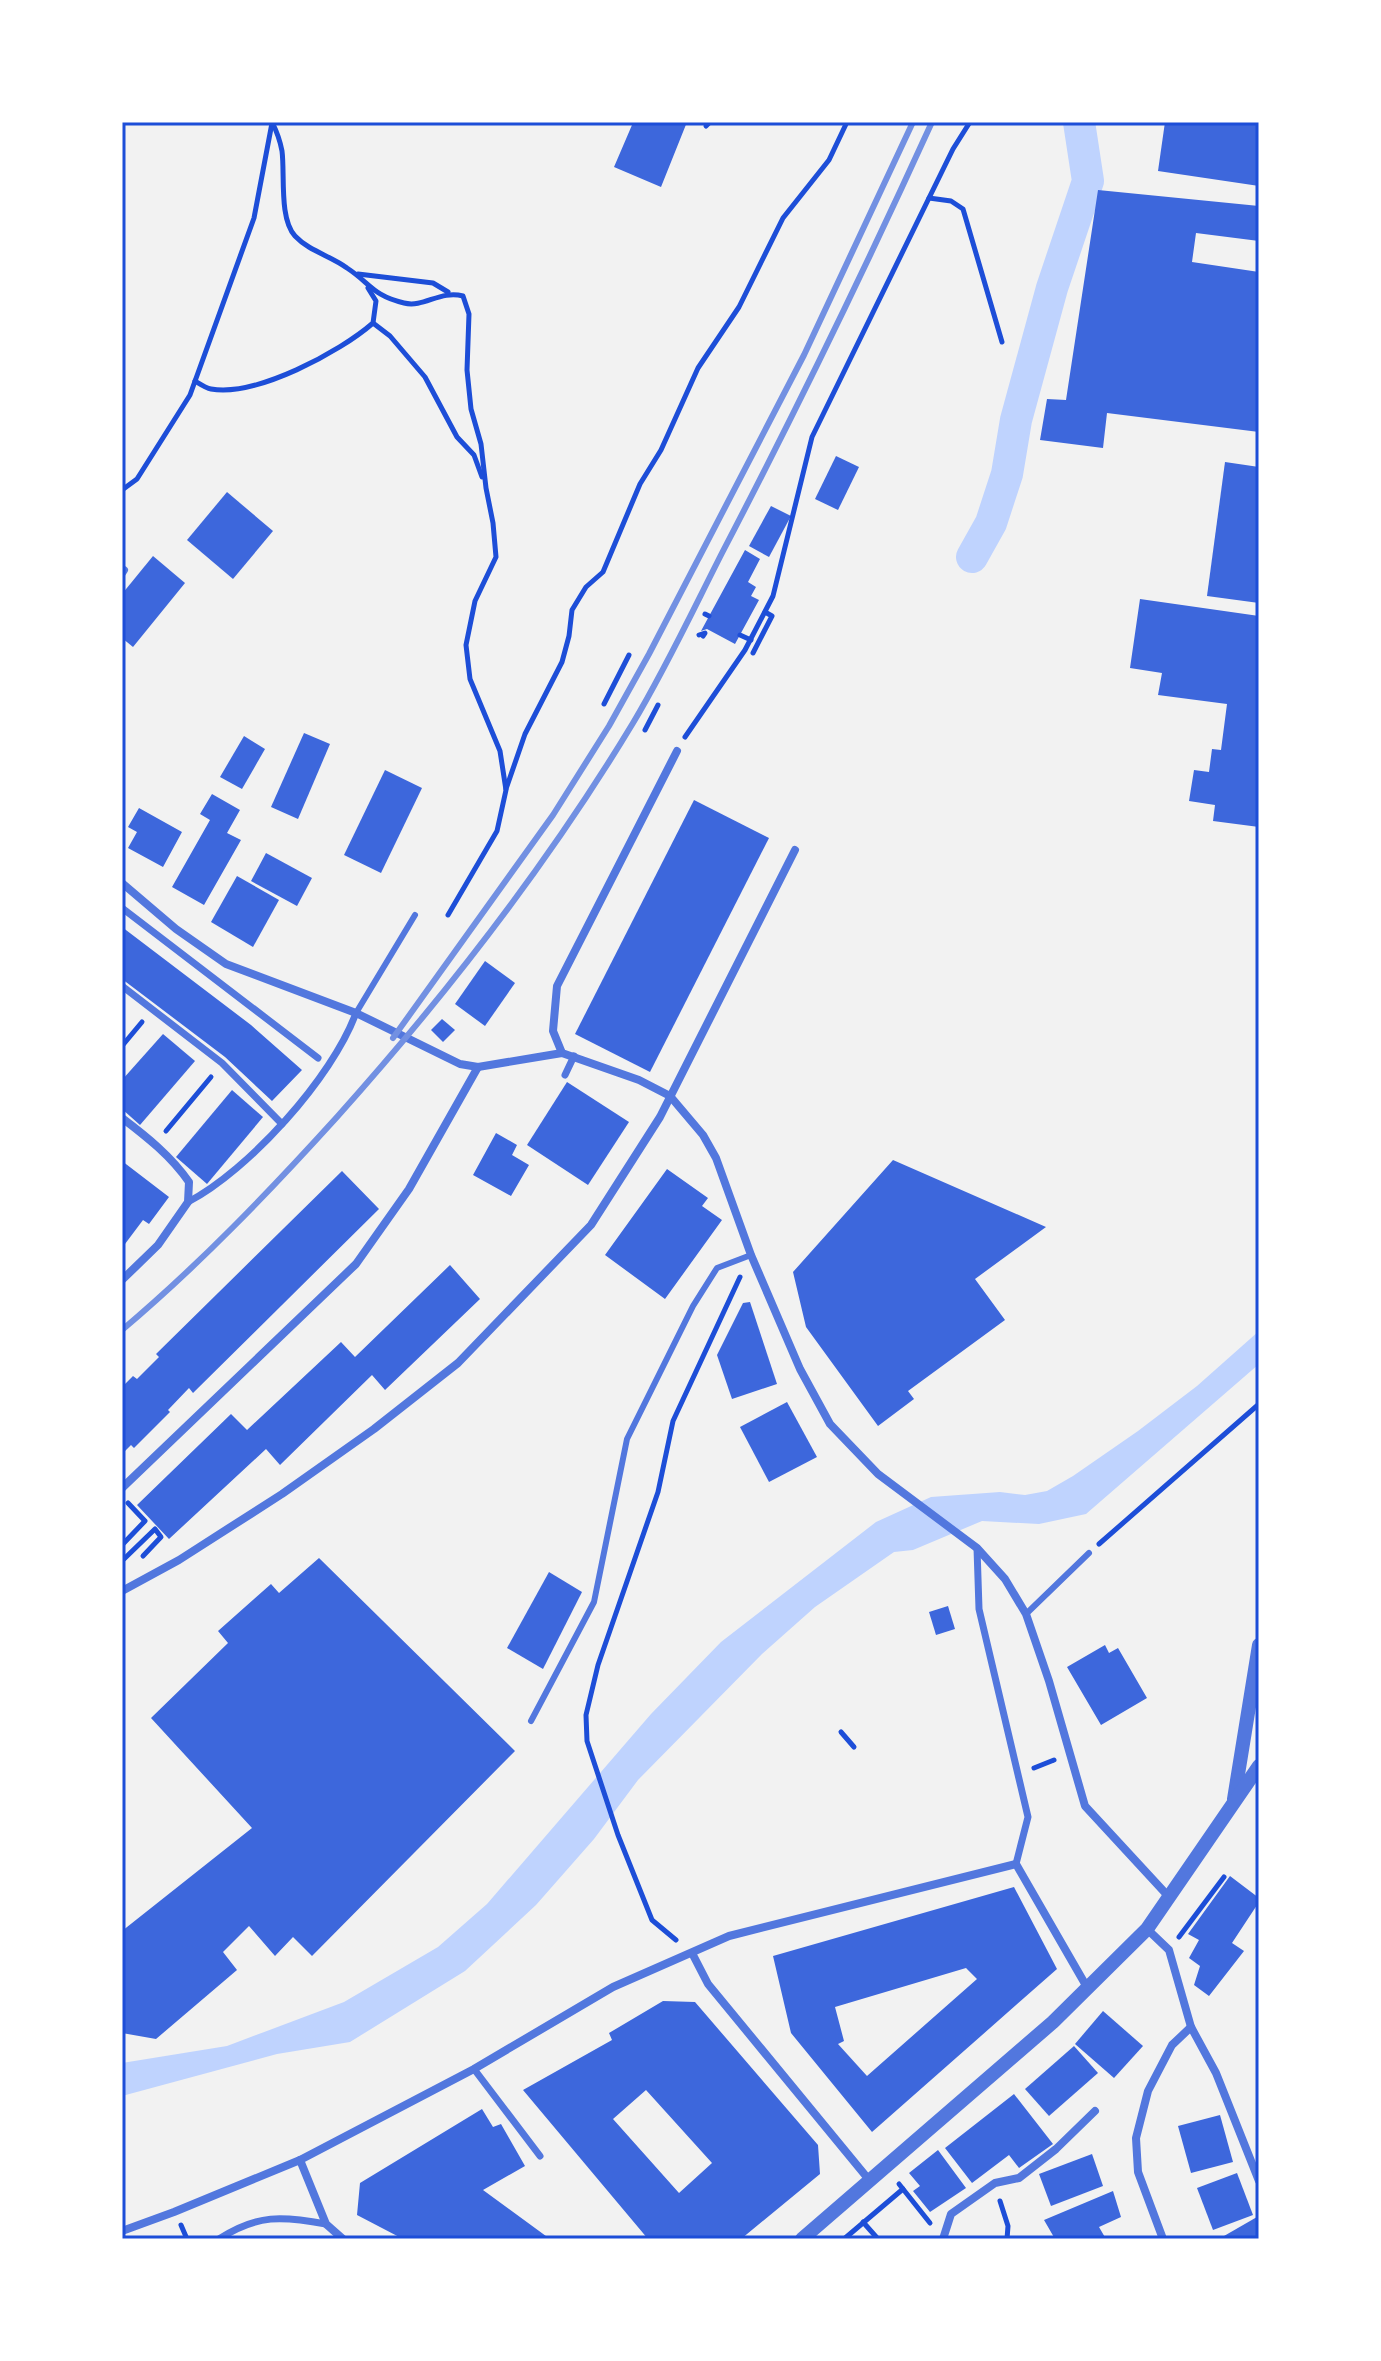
<svg xmlns="http://www.w3.org/2000/svg" width="1381" height="2361" font-family="'Golos Text',sans-serif">
  <style>
    .water { fill: #bfd3fe }
    .lines { fill: none; stroke-linecap: round; stroke-linejoin: round }
    .canal { stroke: #bfd3fe; stroke-width: 32 }
    .building { fill: #3d67dc; fill-rule: evenodd }
    .path { stroke: #1d4ed8; stroke-width: 5 }
    .service { stroke: #5277de; stroke-width: 6 }
    .pedestrian { stroke: #5277de; stroke-width: 7 }
    .minor { stroke: #5277de; stroke-width: 8 }
    .tertiary { stroke: #5277de; stroke-width: 14 }
    .rail { stroke: #7290e2; stroke-width: 6 }
    .neatline { fill: none; stroke: #1d4ed8; stroke-width: 3 }
  </style>
  <rect width="100%" height="100%" fill="#f2f2f2"/>
  <path class="water" d="M1259,1331V1364L1086,1514L1039,1524L982,1521L913,1550L894,1552L815,1607L762,1654L638,1780L594,1839L536,1905L465,1971L350,2042L277,2054L122,2096V2063L227,2046L344,2002L438,1947L487,1904L651,1714L721,1642L876,1522L931,1497L1000,1492L1025,1495L1047,1491L1073,1476L1138,1431L1197,1386Z"/>
  <g class="lines">
    <path class="canal" d="M972,557L991,523L1007,474L1016,420L1052,288L1088,181L1079,122"/>
  </g>
  <g class="building">
    <path d="M626,122H687L661,187L614,167L632,125Z"/>
    <path d="M1165,122H1259V186L1158,171Z"/>
    <path d="M1098,190L1259,206V241L1196,233L1192,262L1259,272V432L1107,413L1103,448L1040,440L1047,399L1066,400Z"/>
    <path d="M836,456L859,467L838,510L815,499Z"/>
    <path d="M1225,462L1259,467V603L1207,596Z"/>
    <path d="M227,492L273,531L233,579L187,540Z"/>
    <path d="M771,506L791,516L769,557L749,546Z"/>
    <path d="M745,550L760,559L748,582L756,587L751,596L759,600L735,644L707,629L701,631Z"/>
    <path d="M153,556L185,583L133,647L122,638V594Z"/>
    <path d="M1140,599L1259,616V827L1213,821L1215,805L1189,801L1194,770L1209,772L1212,749L1221,750L1227,704L1158,695L1162,673L1130,668Z"/>
    <path d="M304,733L330,744L298,819L271,807Z"/>
    <path d="M244,736L265,749L242,789L220,777Z"/>
    <path d="M385,770L422,788L381,873L344,855Z"/>
    <path d="M212,794L240,810L227,833L241,840L204,905L172,887L210,820L200,814Z"/>
    <path d="M694,800L769,838L650,1072L575,1034Z"/>
    <path d="M139,808L182,832L163,867L128,848L137,832L128,827Z"/>
    <path d="M266,853L312,878L297,906L251,881Z"/>
    <path d="M237,876L279,900L253,947L211,922Z"/>
    <path d="M122,927L251,1025L302,1070L272,1101L225,1057L122,979Z"/>
    <path d="M485,961L515,983L485,1026L455,1004Z"/>
    <path d="M442,1019L455,1030L443,1042L431,1030Z"/>
    <path d="M163,1034L195,1061L140,1125L122,1109V1080Z"/>
    <path d="M567,1082L629,1122L588,1185L527,1145Z"/>
    <path d="M232,1090L263,1117L207,1184L176,1157Z"/>
    <path d="M496,1133L517,1145L512,1155L529,1165L511,1196L473,1175Z"/>
    <path d="M893,1160L1046,1227L975,1279L1005,1320L908,1391L914,1399L878,1426L806,1327L793,1272Z"/>
    <path d="M122,1161L169,1197L149,1224L143,1220L122,1248Z"/>
    <path d="M667,1169L708,1198L702,1206L722,1220L665,1299L605,1255Z"/>
    <path d="M342,1171L379,1209L193,1393L189,1388L168,1410L170,1412L134,1448L131,1445L122,1454V1387L133,1376L137,1379L159,1357L156,1354Z"/>
    <path d="M450,1265L480,1299L385,1390L372,1375L280,1465L266,1449L169,1539L137,1505L231,1414L247,1430L341,1342L355,1357Z"/>
    <path d="M750,1302L777,1384L732,1399L717,1355L743,1303Z"/>
    <path d="M787,1402L817,1457L769,1482L740,1427Z"/>
    <path d="M319,1558L515,1751L312,1956L293,1937L275,1956L249,1926L223,1952L237,1970L156,2039L122,2033V1931L252,1828L151,1718L228,1643L218,1631L271,1584L279,1593Z"/>
    <path d="M549,1572L582,1592L543,1669L507,1648Z"/>
    <path d="M948,1606L955,1629L936,1635L929,1612Z"/>
    <path d="M1105,1645L1109,1653L1118,1648L1147,1698L1101,1725L1067,1667Z"/>
    <path d="M1230,1876L1259,1898V1902L1232,1943L1244,1951L1209,1996L1194,1985L1200,1966L1189,1958L1199,1940L1188,1934Z"/>
    <path d="M1014,1887L1057,1969L872,2132L791,2033L773,1956ZM966,1968L977,1979L867,2076L838,2044L844,2041L835,2007Z"/>
    <path d="M663,2001L695,2002L818,2145L820,2174L741,2239H648L523,2090L612,2040L609,2033ZM646,2090L712,2163L679,2193L613,2119Z"/>
    <path d="M1103,2011L1143,2046L1114,2078L1075,2044Z"/>
    <path d="M1074,2046L1098,2073L1049,2116L1025,2089Z"/>
    <path d="M1014,2094L1053,2144L1019,2168L1009,2155L972,2183L945,2148Z"/>
    <path d="M482,2109L493,2127L501,2124L525,2166L483,2190L550,2239H403L357,2215L360,2183Z"/>
    <path d="M1220,2115L1233,2162L1191,2173L1178,2126Z"/>
    <path d="M938,2150L966,2188L930,2212L913,2191L920,2186L909,2173Z"/>
    <path d="M1092,2154L1103,2186L1051,2206L1039,2174Z"/>
    <path d="M1237,2173L1253,2215L1213,2230L1197,2188Z"/>
    <path d="M1113,2191L1121,2217L1099,2227L1106,2239H1055L1044,2220Z"/>
    <path d="M1257,2217L1259,2239H1225L1224,2236Z"/>
  </g>
  <g class="lines">
    <g class="path">
      <path d="M272,122C277,132 280,140 282,151C285,174 279,219 295,236C309,251 331,256 347,268C370,283 373,296 404,303C424,308 440,290 463,296L469,314L467,370L471,409L481,444L486,488L493,523L496,557L475,601L466,645L470,679L500,751L506,790L497,831L448,915"/>
      <path d="M706,126L710,122"/>
      <path d="M929,198L951,201L963,209L1002,342"/>
      <path d="M358,274L433,283L448,292"/>
      <path d="M373,323L390,336L425,377L457,437L474,455L482,477"/>
      <path d="M195,381C200,384 206,388 211,389C256,397 340,352 373,323L376,301L368,288"/>
      <path d="M122,490L137,479L190,395L254,218L272,123"/>
      <path d="M705,614L709,616"/>
      <path d="M699,635L705,633L703,636"/>
      <path d="M740,635L751,640"/>
      <path d="M753,653L772,616L765,612"/>
      <path d="M604,704L629,655"/>
      <path d="M645,730L658,705"/>
      <path d="M685,737L745,650L773,596L812,437L953,149L970,122"/>
      <path d="M506,789L525,734L562,662L569,636L572,610L586,587L603,572L640,484L661,450L698,368L739,307L783,218L829,160L847,122"/>
      <path d="M122,1046L142,1022"/>
      <path d="M166,1131L211,1077"/>
      <path d="M1099,1544L1259,1404"/>
      <path d="M122,1545L145,1521L128,1503"/>
      <path d="M122,1556L124,1559L155,1529L161,1537L143,1556"/>
      <path d="M841,1732L854,1747"/>
      <path d="M1034,1768L1054,1760"/>
      <path d="M1179,1937L1224,1877"/>
      <path d="M676,1940L652,1920L618,1835L587,1741L586,1715L598,1665L658,1492L673,1421L740,1277"/>
      <path d="M899,2184L930,2223"/>
      <path d="M1000,2201L1008,2226L1007,2239"/>
      <path d="M863,2222L878,2239"/>
      <path d="M181,2225L187,2239"/>
      <path d="M844,2239L903,2189"/>
    </g>
    <g class="service">
      <path d="M356,1013L415,915"/>
      <path d="M1026,1614L1089,1553"/>
      <path d="M531,1721L594,1602L627,1439L693,1306L717,1268L751,1255"/>
    </g>
    <g class="pedestrian">
      <path d="M122,908L318,1058"/>
      <path d="M122,986L222,1063L282,1124"/>
      <path d="M565,1075L574,1056"/>
      <path d="M188,1202C249,1170 332,1078 356,1013"/>
      <path d="M977,1548L979,1609L1028,1817L1016,1864"/>
      <path d="M474,2069L540,2156"/>
      <path d="M219,2239C257,2214 283,2216 326,2224"/>
    </g>
    <g class="minor">
      <path d="M122,573L124,570"/>
      <path d="M677,751L557,986L553,1031L562,1053L639,1080L670,1096L703,1135L716,1158L751,1255L800,1369L830,1424L878,1474L977,1548L1005,1579L1026,1614L1049,1681L1085,1806L1169,1897"/>
      <path d="M122,883L176,929L226,964L356,1013L460,1064L478,1067"/>
      <path d="M122,1118C147,1137 171,1156 189,1182L188,1202L158,1245L122,1280"/>
      <path d="M122,1488L356,1264L409,1189L478,1067L562,1053"/>
      <path d="M122,1591L179,1560L282,1494L374,1429L458,1363L591,1225L660,1117L795,850"/>
      <path d="M1147,1929L1169,1950L1191,2027L1216,2073L1259,2181"/>
      <path d="M692,1953L708,1984L870,2181"/>
      <path d="M300,2160L326,2224L343,2239"/>
      <path d="M122,2231L174,2212L300,2160L474,2069L613,1987L729,1936L1016,1864L1088,1989"/>
      <path d="M943,2239L951,2214L995,2183L1019,2178L1056,2149L1095,2111"/>
      <path d="M1163,2239L1138,2172L1136,2138L1148,2091L1172,2045L1191,2027"/>
    </g>
    <g class="tertiary">
      <path d="M1234,1799L1259,1645"/>
      <path d="M802,2239L1053,2022L1147,1929L1259,1766"/>
    </g>
    <g class="rail">
      <path d="M393,1038L553,815L609,726L649,654L804,355L913,122"/>
      <path d="M122,1330C199,1265 269,1192 337,1117C447,994 548,864 633,723C666,668 693,610 722,553C796,411 866,267 932,122"/>
    </g>
  </g>
  <rect width="1381" height="2361" fill="none" stroke="#ffffff" stroke-width="248"/>
  <rect x="124" y="124" width="1133" height="2113" class="neatline"/>
</svg>
